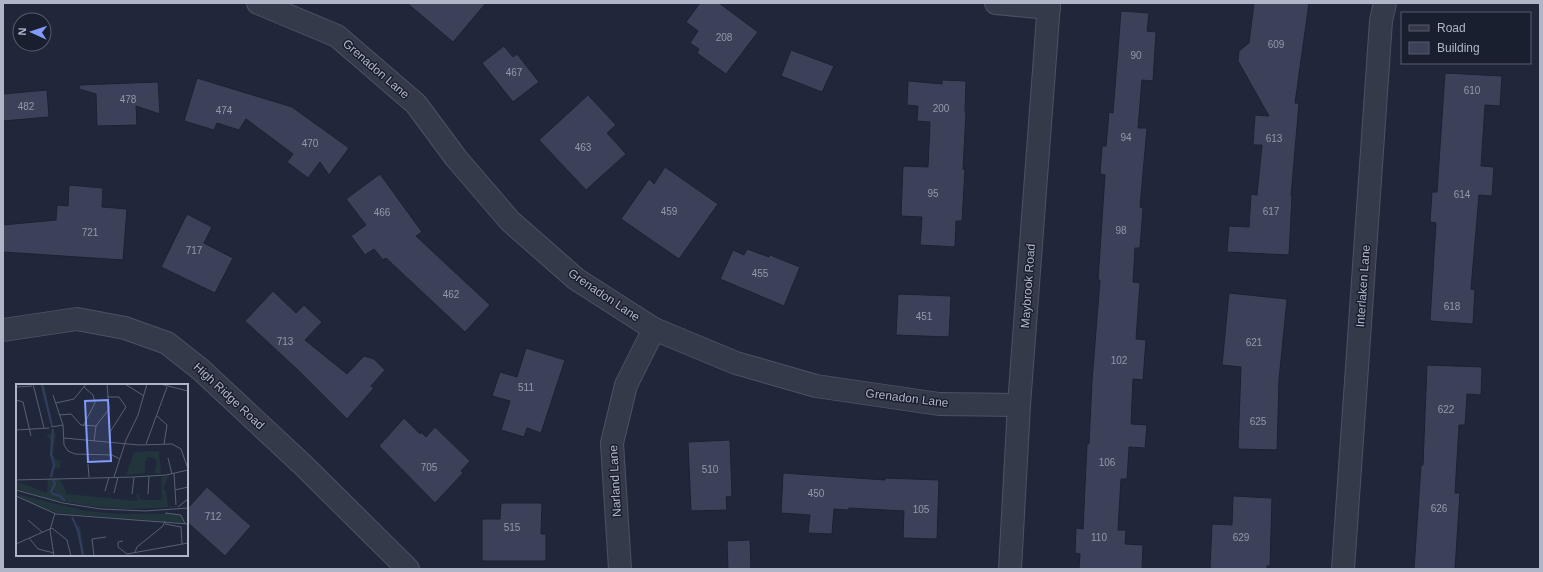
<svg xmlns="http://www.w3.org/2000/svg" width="1543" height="572" font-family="Helvetica,sans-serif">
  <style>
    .building { fill: #3b4159; stroke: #1c2132 }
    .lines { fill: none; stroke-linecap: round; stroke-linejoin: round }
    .street-casing { stroke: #4d5263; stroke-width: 24 }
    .street { stroke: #353a4b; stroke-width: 22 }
    .labels { text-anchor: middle; stroke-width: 3; stroke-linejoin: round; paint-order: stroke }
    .number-label { font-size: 10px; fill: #9398ac }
    .street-label { font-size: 12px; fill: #b0b5c7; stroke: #1a1f30 }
    .inset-river { fill: none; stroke: #333d61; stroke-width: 2 }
    .inset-road { fill: none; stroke: #5a6073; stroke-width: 1 }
    .view { fill: #829afb; fill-opacity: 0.15; stroke: #829afb; stroke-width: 2 }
    .inset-edge { fill: none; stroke: #b0b5c7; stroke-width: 2 }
  </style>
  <rect width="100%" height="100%" fill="#21273b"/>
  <g class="building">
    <path d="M407,3H486L453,42Z"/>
    <path d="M700,3H719L758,32L726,74L697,53L699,49L690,43L698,31L686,22Z"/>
    <path d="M1254,3H1309L1295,103H1299L1291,196H1292L1289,255L1227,252L1229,226L1249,227L1251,194L1257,195L1262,145H1253L1255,115L1269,116L1238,61L1239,51L1249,43Z"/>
    <path d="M1121,11L1149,13L1147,31L1156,32L1153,81L1142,80L1138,128H1147L1140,207L1143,208L1140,248H1135L1133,282L1140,283L1136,339L1146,340L1143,380L1133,379L1131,424L1147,425L1145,448L1129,447L1127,479H1121L1118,530H1126L1125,544L1143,545L1142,569H1079L1080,554L1075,553L1076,528L1083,529L1087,444H1089L1092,381L1100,280H1098L1105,175L1100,174L1102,146H1106L1109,112L1113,113Z"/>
    <path d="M504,46L513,57L517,54L539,82L513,102L482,63Z"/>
    <path d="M791,50L834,66L822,92L781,76Z"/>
    <path d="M1445,73L1502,76L1500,106L1485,105L1481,166L1494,167L1492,196L1479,195L1471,289L1475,290L1473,324L1430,321L1436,223L1430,222L1432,192H1437Z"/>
    <path d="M197,78L292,107L349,148L329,175L320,162L308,178L287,162L293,154L246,119L239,130L217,123L214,130L184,121Z"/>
    <path d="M942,80L966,81L965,112H966L963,169H965L962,221H956L955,247L920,245L922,217L901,216L903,166L928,167L930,122L917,121L918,106L907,105L908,81L942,84Z"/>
    <path d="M158,82L160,114L136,106L137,125L97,126L96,94L79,89L80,85Z"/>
    <path d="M47,90L49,117L3,121V94Z"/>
    <path d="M588,95L616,125L607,133L626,154L586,190L539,140Z"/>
    <path d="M665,167L718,204L679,259L621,219L649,179L654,184Z"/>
    <path d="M380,174L422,232L416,236L490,305L465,332L386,258L383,260L374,249L365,255L351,236L366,225L346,199Z"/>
    <path d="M69,185L103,188L102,207L127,209L123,260L3,252V225L56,220L57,205L68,206Z"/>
    <path d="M187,214L212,227L204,243L233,258L215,293L161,267Z"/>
    <path d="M747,249L769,257L770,255L800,267L784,306L720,279L733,250L744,255Z"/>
    <path d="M273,291L296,313L304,305L322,322L305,340L347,374L364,356L374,359L385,370L371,386L374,388L347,419L299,371L245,321Z"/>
    <path d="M1229,293L1287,299L1279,380L1277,450L1238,449L1241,367L1222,365Z"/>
    <path d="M898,294L951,296L949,337L896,335Z"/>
    <path d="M526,348L565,360L541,433L527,428L524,437L501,430L510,401L492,396L500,372L517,377Z"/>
    <path d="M1427,365L1482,367L1481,395L1467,394L1465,425H1459L1455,493H1460L1455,569H1414L1421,465H1423Z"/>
    <path d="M404,418L420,434L421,432L426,437L435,427L470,461L461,471L463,473L435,503L379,446Z"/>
    <path d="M730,440L732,496L726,497L727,510L691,511L688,442Z"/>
    <path d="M783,473L885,480V478L939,480L937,539L903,538L904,511L849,508L848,510L834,509L832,534L808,533L810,515L781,513Z"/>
    <path d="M207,487L251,526L225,556L187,522V509Z"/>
    <path d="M1233,496L1272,498L1270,566H1267V569H1210L1212,524L1232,525Z"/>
    <path d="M501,503H542L541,534H546V561H482V519H500Z"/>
    <path d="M750,540L751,569H728L727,541Z"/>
  </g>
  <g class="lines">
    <defs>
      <g id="street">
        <path d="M258,3L337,36L416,104L456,158L510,221L576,279L654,329L736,363L816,386L939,404L1019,405"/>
        <path d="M996,3L1049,8"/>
        <path d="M3,330L77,319L125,328L167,343L200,369L303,465L408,569"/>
        <path d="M620,569L612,443L626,385L654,329"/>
        <path d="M1010,569L1019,405L1049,3"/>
        <path d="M1343,569L1381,21L1385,3"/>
      </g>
    </defs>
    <use href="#street" class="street-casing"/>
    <use href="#street" class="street"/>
  </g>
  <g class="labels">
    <g class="number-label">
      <text x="724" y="41">208</text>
      <text x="1276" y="48">609</text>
      <text x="1136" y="59">90</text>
      <text x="514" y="76">467</text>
      <text x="1472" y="94">610</text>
      <text x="128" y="103">478</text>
      <text x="26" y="110">482</text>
      <text x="941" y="112">200</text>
      <text x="224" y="114">474</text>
      <text x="1126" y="141">94</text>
      <text x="1274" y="142">613</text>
      <text x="310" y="147">470</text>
      <text x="583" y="151">463</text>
      <text x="933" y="197">95</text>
      <text x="1462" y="198">614</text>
      <text x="669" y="215">459</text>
      <text x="1271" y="215">617</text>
      <text x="382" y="216">466</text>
      <text x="1121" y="234">98</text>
      <text x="90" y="236">721</text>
      <text x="194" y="254">717</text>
      <text x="760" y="277">455</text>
      <text x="451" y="298">462</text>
      <text x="1452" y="310">618</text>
      <text x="924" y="320">451</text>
      <text x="285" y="345">713</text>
      <text x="1254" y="346">621</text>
      <text x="1119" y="364">102</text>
      <text x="526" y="391">511</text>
      <text x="1446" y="413">622</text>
      <text x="1258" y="425">625</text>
      <text x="1107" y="466">106</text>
      <text x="429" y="471">705</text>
      <text x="710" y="473">510</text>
      <text x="816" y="497">450</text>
      <text x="1439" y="512">626</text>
      <text x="921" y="513">105</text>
      <text x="213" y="520">712</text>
      <text x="512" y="531">515</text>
      <text x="1099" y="541">110</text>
      <text x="1241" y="541">629</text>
    </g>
    <g class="street-label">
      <text transform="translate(376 69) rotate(41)" y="4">Grenadon Lane</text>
      <text transform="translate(1028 286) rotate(-86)" y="4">Maybrook Road</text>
      <text transform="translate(1363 286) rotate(-86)" y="4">Interlaken Lane</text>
      <text transform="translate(604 295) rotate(34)" y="4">Grenadon Lane</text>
      <text transform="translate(229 396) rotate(43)" y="4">High Ridge Road</text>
      <text transform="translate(907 398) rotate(7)" y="4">Grenadon Lane</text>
      <text transform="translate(615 481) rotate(-93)" y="4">Narland Lane</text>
    </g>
  </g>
  <g transform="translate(16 384)">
    <rect width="172" height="172" fill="#21273b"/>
    <path d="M24,0H28L36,42H35ZM35,45L40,50L37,71L40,76L44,77V84L37,85L35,93H33L38,79L34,67L36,61L32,52L28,51L36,50ZM143,67L145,90L138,89L141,78L137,73H132L129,77V89L110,91L118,68ZM153,92L147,105L150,107L152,123L164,121L172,113L167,120L160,123L110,125L82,123L37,116L1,105L0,108V97L31,109L32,95H44L51,110L120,117L122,116L120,110L123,111L124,116H144L146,114L145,93ZM0,110L69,127L105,130H158L165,131L167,139L42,129L18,121ZM64,142L67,162L69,172H66L60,143Z" fill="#23353c"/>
    <path class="inset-river" d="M26,0L36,42M35,93L38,81L35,70L37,45M37,96L39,99L35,108L37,110L44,112L49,117M56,133L62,146L67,172"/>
    <path class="inset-road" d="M17,0L28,44M109,0L128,12M144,0L172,7M0,3L16,2M37,11L47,41L48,61L52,67L59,70L96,71L104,75M91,13H103L110,23L94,48V57M0,16L7,18L15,52M40,19L58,15L70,0M43,31L55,30L65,41L80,42M141,32L151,41L148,60M67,42L79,19L77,11L68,3M35,43L47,41M0,46L33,44M48,54L123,61L156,60L165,65L172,85M78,57L80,42L93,25L91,0M130,60L151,3M152,74L156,90M72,80L73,93M158,89L160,121M98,93L110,56L122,31L131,0M0,96L118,93L150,91L172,86M0,106L47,119L85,125L129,127L172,124M159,106L172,103M89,107L93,93M98,109L102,93M116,110L118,93M132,110L133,92M0,112L40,130L172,140M162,123L172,115M149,129L165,131L169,140M12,136L26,148M149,140L165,143L166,160M13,154L22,165L38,169M107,157L102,158V163L111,170L172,159M0,160L36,144L51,156L55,172M119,168L121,163L147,142L149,137M38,172L34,146L39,129M78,172L76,155L90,153"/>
    <path class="view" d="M92,16L95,77L72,78L69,17Z"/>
    <rect width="172" height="172" class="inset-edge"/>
  </g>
  <rect width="1543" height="572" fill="none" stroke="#b0b5c7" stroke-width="8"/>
  <rect x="1401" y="12" width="130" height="52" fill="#1a1f30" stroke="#565b6c"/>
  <rect x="1409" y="25" width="20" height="6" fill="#353a4b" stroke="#565b6c"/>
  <text x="1437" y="32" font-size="12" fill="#b0b5c7">Road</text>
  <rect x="1409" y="42" width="20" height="12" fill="#3b4159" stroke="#565b6c"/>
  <text x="1437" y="52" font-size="12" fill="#b0b5c7">Building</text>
  <g transform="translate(32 32) rotate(273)"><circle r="19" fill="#1a1f30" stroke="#565b6c"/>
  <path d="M0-3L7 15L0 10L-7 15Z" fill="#829afb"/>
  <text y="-6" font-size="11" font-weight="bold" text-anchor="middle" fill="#b0b5c7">N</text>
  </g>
</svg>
